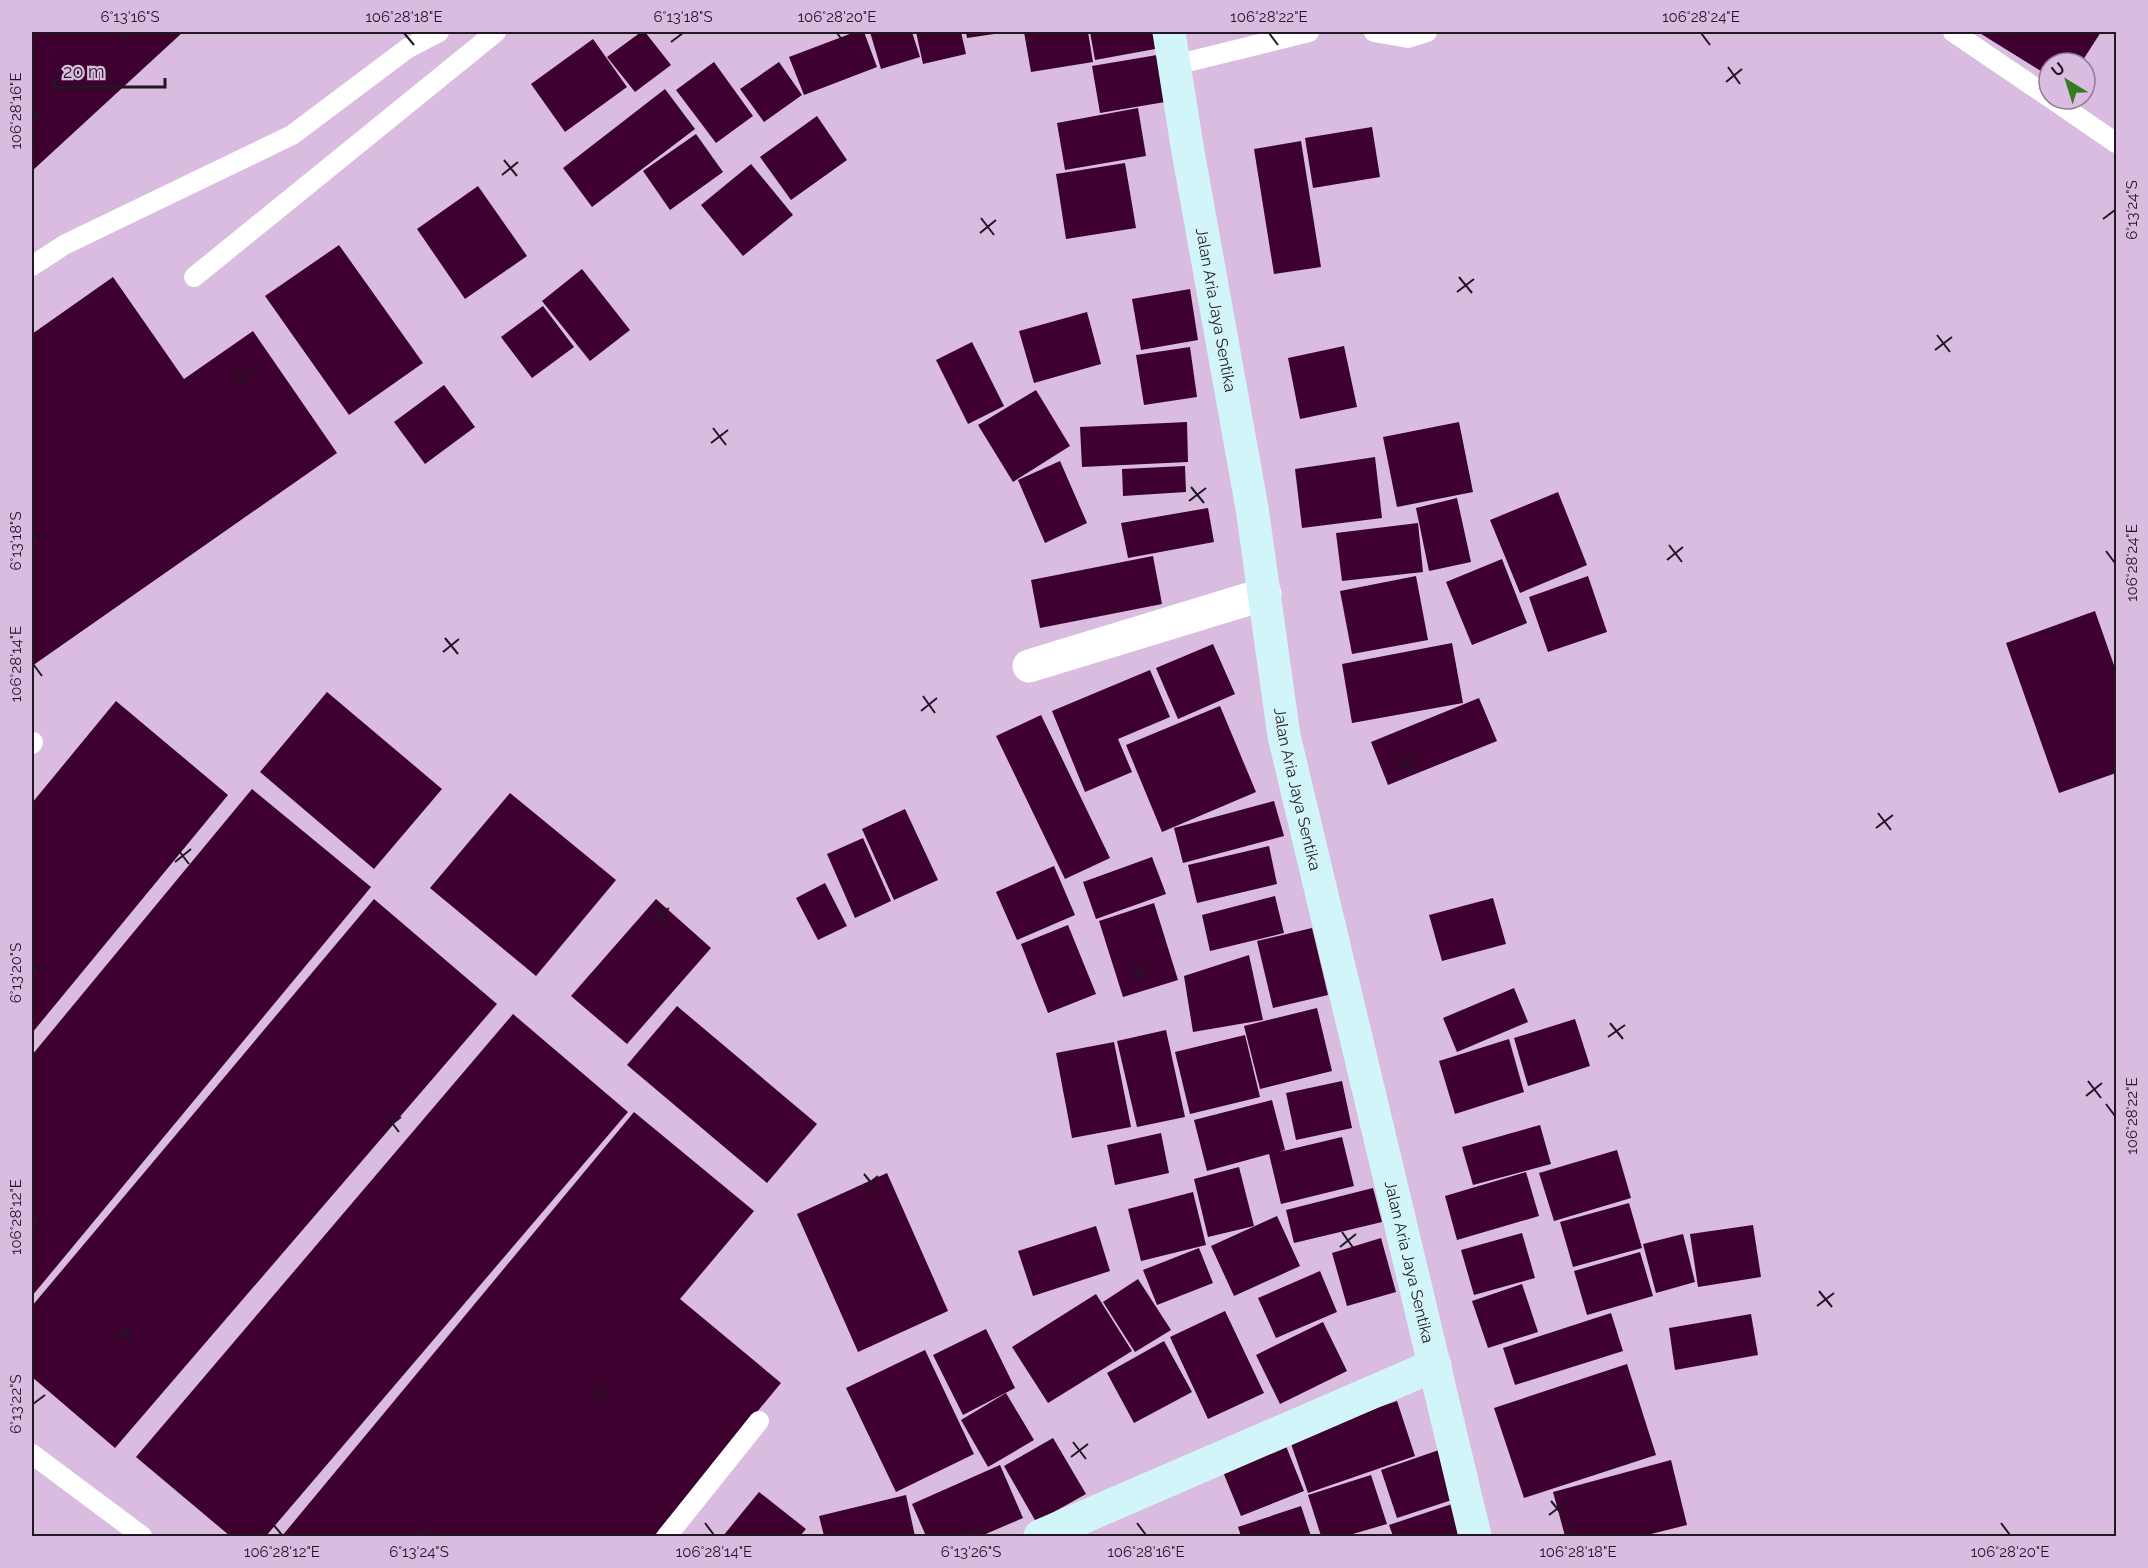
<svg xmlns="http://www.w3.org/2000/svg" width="2148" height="1568" font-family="Raleway,sans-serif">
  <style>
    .building { fill: #3d002f }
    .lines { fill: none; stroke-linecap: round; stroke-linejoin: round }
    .lane { stroke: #fff; stroke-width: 20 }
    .street { stroke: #fff; stroke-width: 33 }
    .secondary { stroke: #d1f5f8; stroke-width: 33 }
    .ticks { fill: none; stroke: #211623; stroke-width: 2 }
    .labels { text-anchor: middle; stroke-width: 6; stroke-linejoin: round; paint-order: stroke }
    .street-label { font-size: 16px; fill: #211623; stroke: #dabce0 }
    .neatline { fill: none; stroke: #211623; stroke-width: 2 }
    .ticks-label { font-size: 15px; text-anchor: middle; fill: #211623 }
  </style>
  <rect width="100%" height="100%" fill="#dabce0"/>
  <g class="building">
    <path d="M32,32H183L32,171Z"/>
    <path d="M641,32H645L671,65L635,92L607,57Z"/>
    <path d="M855,32H864L877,67L804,95L789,57Z"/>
    <path d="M870,32H912L920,57L881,69Z"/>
    <path d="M916,32H961L966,54L923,64Z"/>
    <path d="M966,32H1000L1001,33L967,38Z"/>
    <path d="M1024,32H1088L1093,62L1031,72Z"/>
    <path d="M1090,32H1163L1166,47L1095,60Z"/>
    <path d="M1978,32H2101L2081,63H2049V76Z"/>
    <path d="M593,39L627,87L565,132L531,84Z"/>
    <path d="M1157,55L1165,102L1100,113L1092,66Z"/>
    <path d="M714,62L753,116L716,143L676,90Z"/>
    <path d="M779,62L802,95L764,122L740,89Z"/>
    <path d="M665,89L695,129L592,207L563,168Z"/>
    <path d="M1138,108L1146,156L1065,170L1057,123Z"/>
    <path d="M817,116L847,160L791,200L760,157Z"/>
    <path d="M1372,127L1380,177L1313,188L1305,138Z"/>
    <path d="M696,134L723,172L670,210L643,171Z"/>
    <path d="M1301,141L1321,267L1274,274L1254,149Z"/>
    <path d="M1125,163L1136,228L1066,239L1056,174Z"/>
    <path d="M751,164L793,215L743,256L701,205Z"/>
    <path d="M478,186L527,256L465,299L417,229Z"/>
    <path d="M339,245L423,363L349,415L265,296Z"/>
    <path d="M582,269L630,330L590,361L542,301Z"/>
    <path d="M113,277L184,379L253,331L337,453L32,666V334Z"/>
    <path d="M1190,289L1198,340L1141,350L1132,299Z"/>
    <path d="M543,306L574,347L532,378L501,337Z"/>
    <path d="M1087,312L1101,364L1034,383L1019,331Z"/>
    <path d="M972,342L1004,406L968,424L936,360Z"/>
    <path d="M1344,346L1357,407L1300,419L1288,358Z"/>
    <path d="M1190,347L1197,397L1144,405L1136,355Z"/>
    <path d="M444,385L475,427L425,464L394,422Z"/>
    <path d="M1036,390L1070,446L1013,482L978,425Z"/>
    <path d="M1187,422L1188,462L1082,467L1080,427Z"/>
    <path d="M1459,422L1473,492L1397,507L1383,437Z"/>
    <path d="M1375,457L1382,518L1302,528L1295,469Z"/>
    <path d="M1060,461L1087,523L1045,543L1018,480Z"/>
    <path d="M1185,466L1186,492L1123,496L1122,469Z"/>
    <path d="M1558,492L1587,565L1520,593L1490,520Z"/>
    <path d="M1457,498L1471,562L1429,571L1416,508Z"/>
    <path d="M1208,508L1214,542L1128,558L1121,523Z"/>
    <path d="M1418,523L1423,572L1342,581L1336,533Z"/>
    <path d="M1153,556L1162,604L1040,628L1031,580Z"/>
    <path d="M1502,559L1527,623L1472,645L1446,582Z"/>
    <path d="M1416,576L1428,640L1352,654L1340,591Z"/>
    <path d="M1588,576L1607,632L1548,652L1529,597Z"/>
    <path d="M2095,611L2116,671V773L2059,793L2006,643Z"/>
    <path d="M1452,643L1463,703L1352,723L1342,664Z"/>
    <path d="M1213,644L1235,694L1178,719L1156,668Z"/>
    <path d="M1150,670L1170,717L1118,739L1132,772L1085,792L1052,711Z"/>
    <path d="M327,692L442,789L374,869L260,772Z"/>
    <path d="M1479,698L1497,741L1388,785L1371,742Z"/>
    <path d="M116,701L228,795L32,1033V803Z"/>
    <path d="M1220,706L1256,792L1162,832L1126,745Z"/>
    <path d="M1041,715L1110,858L1065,879L996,736Z"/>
    <path d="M252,789L371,887L32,1296V1055Z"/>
    <path d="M510,793L616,880L536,976L430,888Z"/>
    <path d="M1274,801L1284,836L1183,863L1174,828Z"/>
    <path d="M905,809L938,880L894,900L862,829Z"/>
    <path d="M863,838L891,901L855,918L827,854Z"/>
    <path d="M1269,846L1277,884L1197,903L1188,865Z"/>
    <path d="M1152,857L1166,894L1096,919L1083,882Z"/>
    <path d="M1054,866L1075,915L1017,940L996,892Z"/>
    <path d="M825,883L847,926L818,940L796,898Z"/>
    <path d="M1275,896L1284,933L1210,951L1202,915Z"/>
    <path d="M1493,898L1506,944L1442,961L1429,915Z"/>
    <path d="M374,899L497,1004L115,1448L32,1377V1306Z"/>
    <path d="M656,899L711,948L627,1044L571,996Z"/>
    <path d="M1154,903L1178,980L1123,997L1099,921Z"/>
    <path d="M1068,925L1096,994L1048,1013L1021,944Z"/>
    <path d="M1312,928L1328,995L1273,1008L1257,941Z"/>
    <path d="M1249,955L1263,1020L1193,1032L1184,976Z"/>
    <path d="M1514,988L1528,1022L1457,1052L1443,1018Z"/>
    <path d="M677,1006L817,1124L767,1183L627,1065Z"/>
    <path d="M1317,1008L1332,1071L1260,1089L1244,1026Z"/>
    <path d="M513,1014L628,1112L266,1536H230L136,1457Z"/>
    <path d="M1575,1019L1590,1066L1528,1086L1514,1038Z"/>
    <path d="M1166,1030L1185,1117L1137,1127L1117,1041Z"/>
    <path d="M1245,1035L1260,1097L1190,1114L1175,1052Z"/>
    <path d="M1509,1039L1524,1092L1455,1114L1439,1061Z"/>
    <path d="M1114,1042L1131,1127L1072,1138L1056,1053Z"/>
    <path d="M1342,1081L1352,1128L1296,1140L1286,1093Z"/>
    <path d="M1272,1100L1285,1150L1279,1152L1342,1137L1354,1186L1281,1204L1269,1154L1207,1171L1194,1120Z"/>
    <path d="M634,1112L754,1211L680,1299L781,1383L654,1536H282Z"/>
    <path d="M1540,1125L1551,1164L1473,1185L1462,1147Z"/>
    <path d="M1161,1133L1169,1173L1115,1185L1107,1145Z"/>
    <path d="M1617,1150L1631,1198L1554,1221L1539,1173Z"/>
    <path d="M1239,1167L1254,1226L1208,1237L1194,1179Z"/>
    <path d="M1526,1172L1539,1216L1457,1240L1445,1196Z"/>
    <path d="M887,1173L948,1311L858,1352L797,1214Z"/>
    <path d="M1373,1188L1382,1222L1294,1243L1286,1210Z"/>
    <path d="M1193,1192L1206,1245L1141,1261L1128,1209Z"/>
    <path d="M1629,1203L1642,1248L1573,1267L1560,1222Z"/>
    <path d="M1277,1216L1300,1266L1234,1296L1211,1246Z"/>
    <path d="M1753,1225L1761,1277L1698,1287L1690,1234Z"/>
    <path d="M1096,1226L1110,1271L1033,1296L1018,1251Z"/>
    <path d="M1522,1233L1535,1278L1474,1295L1461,1250Z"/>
    <path d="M1683,1234L1695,1282L1656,1293L1643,1244Z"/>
    <path d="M1381,1238L1396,1292L1347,1306L1332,1253Z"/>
    <path d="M1199,1248L1213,1283L1157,1305L1143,1270Z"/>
    <path d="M1640,1252L1653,1296L1587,1315L1574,1271Z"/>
    <path d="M1320,1271L1337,1312L1276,1338L1258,1298Z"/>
    <path d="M1138,1279L1171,1330L1135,1352L1103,1302Z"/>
    <path d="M1522,1284L1538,1332L1488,1348L1472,1301Z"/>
    <path d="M1096,1294L1132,1351L1048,1403L1012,1347Z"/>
    <path d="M1225,1311L1264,1393L1208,1419L1170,1337Z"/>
    <path d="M1611,1313L1623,1351L1515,1385L1503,1348Z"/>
    <path d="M1751,1314L1758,1355L1675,1370L1669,1328Z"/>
    <path d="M1323,1322L1347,1371L1280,1404L1256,1355Z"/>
    <path d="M986,1329L1015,1388L963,1415L933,1355Z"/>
    <path d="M1164,1341L1192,1392L1134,1423L1107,1373Z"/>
    <path d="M925,1350L974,1454L896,1492L846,1388Z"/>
    <path d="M1627,1364L1656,1455L1524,1498L1494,1408Z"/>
    <path d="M1006,1393L1034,1440L988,1467L961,1420Z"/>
    <path d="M1397,1401L1415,1456L1308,1493L1289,1438Z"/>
    <path d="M1053,1438L1086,1494L1036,1522L1004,1466Z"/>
    <path d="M1286,1446L1304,1491L1241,1516L1223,1472Z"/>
    <path d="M1439,1450L1455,1499L1397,1518L1381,1470Z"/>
    <path d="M1671,1460L1687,1525L1643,1536H1565L1553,1492Z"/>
    <path d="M1000,1465L1023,1518L981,1536H926L912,1504Z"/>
    <path d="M1371,1475L1387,1524L1346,1536H1321L1308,1495Z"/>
    <path d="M759,1492L806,1529L800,1536H723Z"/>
    <path d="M906,1495L915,1536H824L819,1516Z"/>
    <path d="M1452,1504L1463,1536H1393L1389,1525Z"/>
    <path d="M1301,1506L1311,1536H1241L1238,1527Z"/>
  </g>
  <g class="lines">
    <g class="lane">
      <path d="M1374,32L1408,38L1427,32"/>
      <path d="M1953,32L2049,97"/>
      <path d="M1175,65L1309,32"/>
      <path d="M2052,99L2116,143"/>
      <path d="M32,266L64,245L292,135L408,48L439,32"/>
      <path d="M194,277L496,32"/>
      <path d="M32,744L33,742"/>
      <path d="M32,1454L142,1536"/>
      <path d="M667,1536L759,1421"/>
    </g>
    <path class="street" d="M1029,666L1265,594"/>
    <g class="secondary">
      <path id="s1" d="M1169,32L1187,146L1252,508L1284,736L1475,1536"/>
      <path d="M1040,1536L1435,1365"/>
    </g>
  </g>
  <path class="ticks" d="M404,33L414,45M837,33L846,45M1269,33L1278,45M1701,33L1710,45M119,42L130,33M671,42L683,33M1728,67L1740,84M1726,82L1742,69M33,111L42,122M504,160L517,176M502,175L518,162M981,218L994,235M2103,219L2115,210M980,233L996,220M1459,277L1472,293M1457,292L1474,279M1937,335L1950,352M1935,350L1952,337M235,370L248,386M233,384L250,371M713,428L726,445M711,443L728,430M1191,487L1204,503M1189,501L1206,488M33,541L45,532M1669,545L1682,562M2106,551L2115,563M1667,560L1683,547M445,638L458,654M443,652L459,639M33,664L42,676M923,696L935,713M921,711L937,698M1400,755L1413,771M1399,769L1415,756M1878,813L1891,830M1876,828L1893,815M176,847L189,864M175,862L191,849M654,906L667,922M652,921L669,908M1132,964L1145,981M33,973L45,963M1130,979L1147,966M1610,1023L1623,1039M1608,1037L1625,1025M2088,1081L2101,1098M2086,1096L2102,1083M2106,1104L2115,1116M386,1115L399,1132M384,1130L401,1117M864,1174L877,1190M862,1189L878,1176M33,1217L42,1229M1342,1232L1354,1249M1340,1247L1356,1234M1819,1291L1832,1307M1817,1306L1834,1293M118,1325L131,1342M116,1340L132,1327M595,1384L608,1400M594,1398L610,1385M33,1404L45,1395M1073,1442L1086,1459M1071,1457L1088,1444M1551,1501L1564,1517M1549,1515L1566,1502M272,1523L282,1535M705,1523L714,1535M1137,1523L1146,1535M1569,1523L1578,1535M2001,1523L2010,1535M419,1535L430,1526M971,1535L983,1526"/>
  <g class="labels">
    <g class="street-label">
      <text dy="6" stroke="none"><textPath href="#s1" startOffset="282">Jalan Aria Jaya Sentika</textPath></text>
      <text dy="6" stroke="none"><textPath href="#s1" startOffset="768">Jalan Aria Jaya Sentika</textPath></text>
      <text dy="6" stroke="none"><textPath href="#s1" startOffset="1254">Jalan Aria Jaya Sentika</textPath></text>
    </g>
  </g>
  <rect width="2148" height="1568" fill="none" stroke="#dabce0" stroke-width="66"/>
  <g transform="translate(2067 81) rotate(322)"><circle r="28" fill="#dabce0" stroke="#907a94" stroke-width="1.5"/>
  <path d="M0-4.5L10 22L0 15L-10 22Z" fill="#327c23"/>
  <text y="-9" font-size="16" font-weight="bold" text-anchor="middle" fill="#211623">U</text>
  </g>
  <path d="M54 78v9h111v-9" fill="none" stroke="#211623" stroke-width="3"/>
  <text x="63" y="78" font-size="18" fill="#211623" stroke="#dabce0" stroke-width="4.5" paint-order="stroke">20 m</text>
  <rect x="33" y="33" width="2082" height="1502" class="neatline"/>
  <g class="ticks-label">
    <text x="130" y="22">6°13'16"S</text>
    <text x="404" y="22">106°28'18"E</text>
    <text x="683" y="22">6°13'18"S</text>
    <text x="837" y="22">106°28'20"E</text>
    <text x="1269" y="22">106°28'22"E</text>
    <text x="1701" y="22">106°28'24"E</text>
    <text transform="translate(16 111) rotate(-90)" y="5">106°28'16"E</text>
    <text transform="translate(2132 210) rotate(-90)" y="5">6°13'24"S</text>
    <text transform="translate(16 541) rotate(-90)" y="5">6°13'18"S</text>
    <text transform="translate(2132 563) rotate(-90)" y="5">106°28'24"E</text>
    <text transform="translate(16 664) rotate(-90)" y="5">106°28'14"E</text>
    <text transform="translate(16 973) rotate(-90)" y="5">6°13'20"S</text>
    <text transform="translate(2132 1116) rotate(-90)" y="5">106°28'22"E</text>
    <text transform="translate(16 1217) rotate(-90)" y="5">106°28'12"E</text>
    <text transform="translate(16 1404) rotate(-90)" y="5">6°13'22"S</text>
    <text x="282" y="1557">106°28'12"E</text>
    <text x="419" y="1557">6°13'24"S</text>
    <text x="714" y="1557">106°28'14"E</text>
    <text x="971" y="1557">6°13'26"S</text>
    <text x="1146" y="1557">106°28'16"E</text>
    <text x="1578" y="1557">106°28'18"E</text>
    <text x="2010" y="1557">106°28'20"E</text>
  </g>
</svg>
